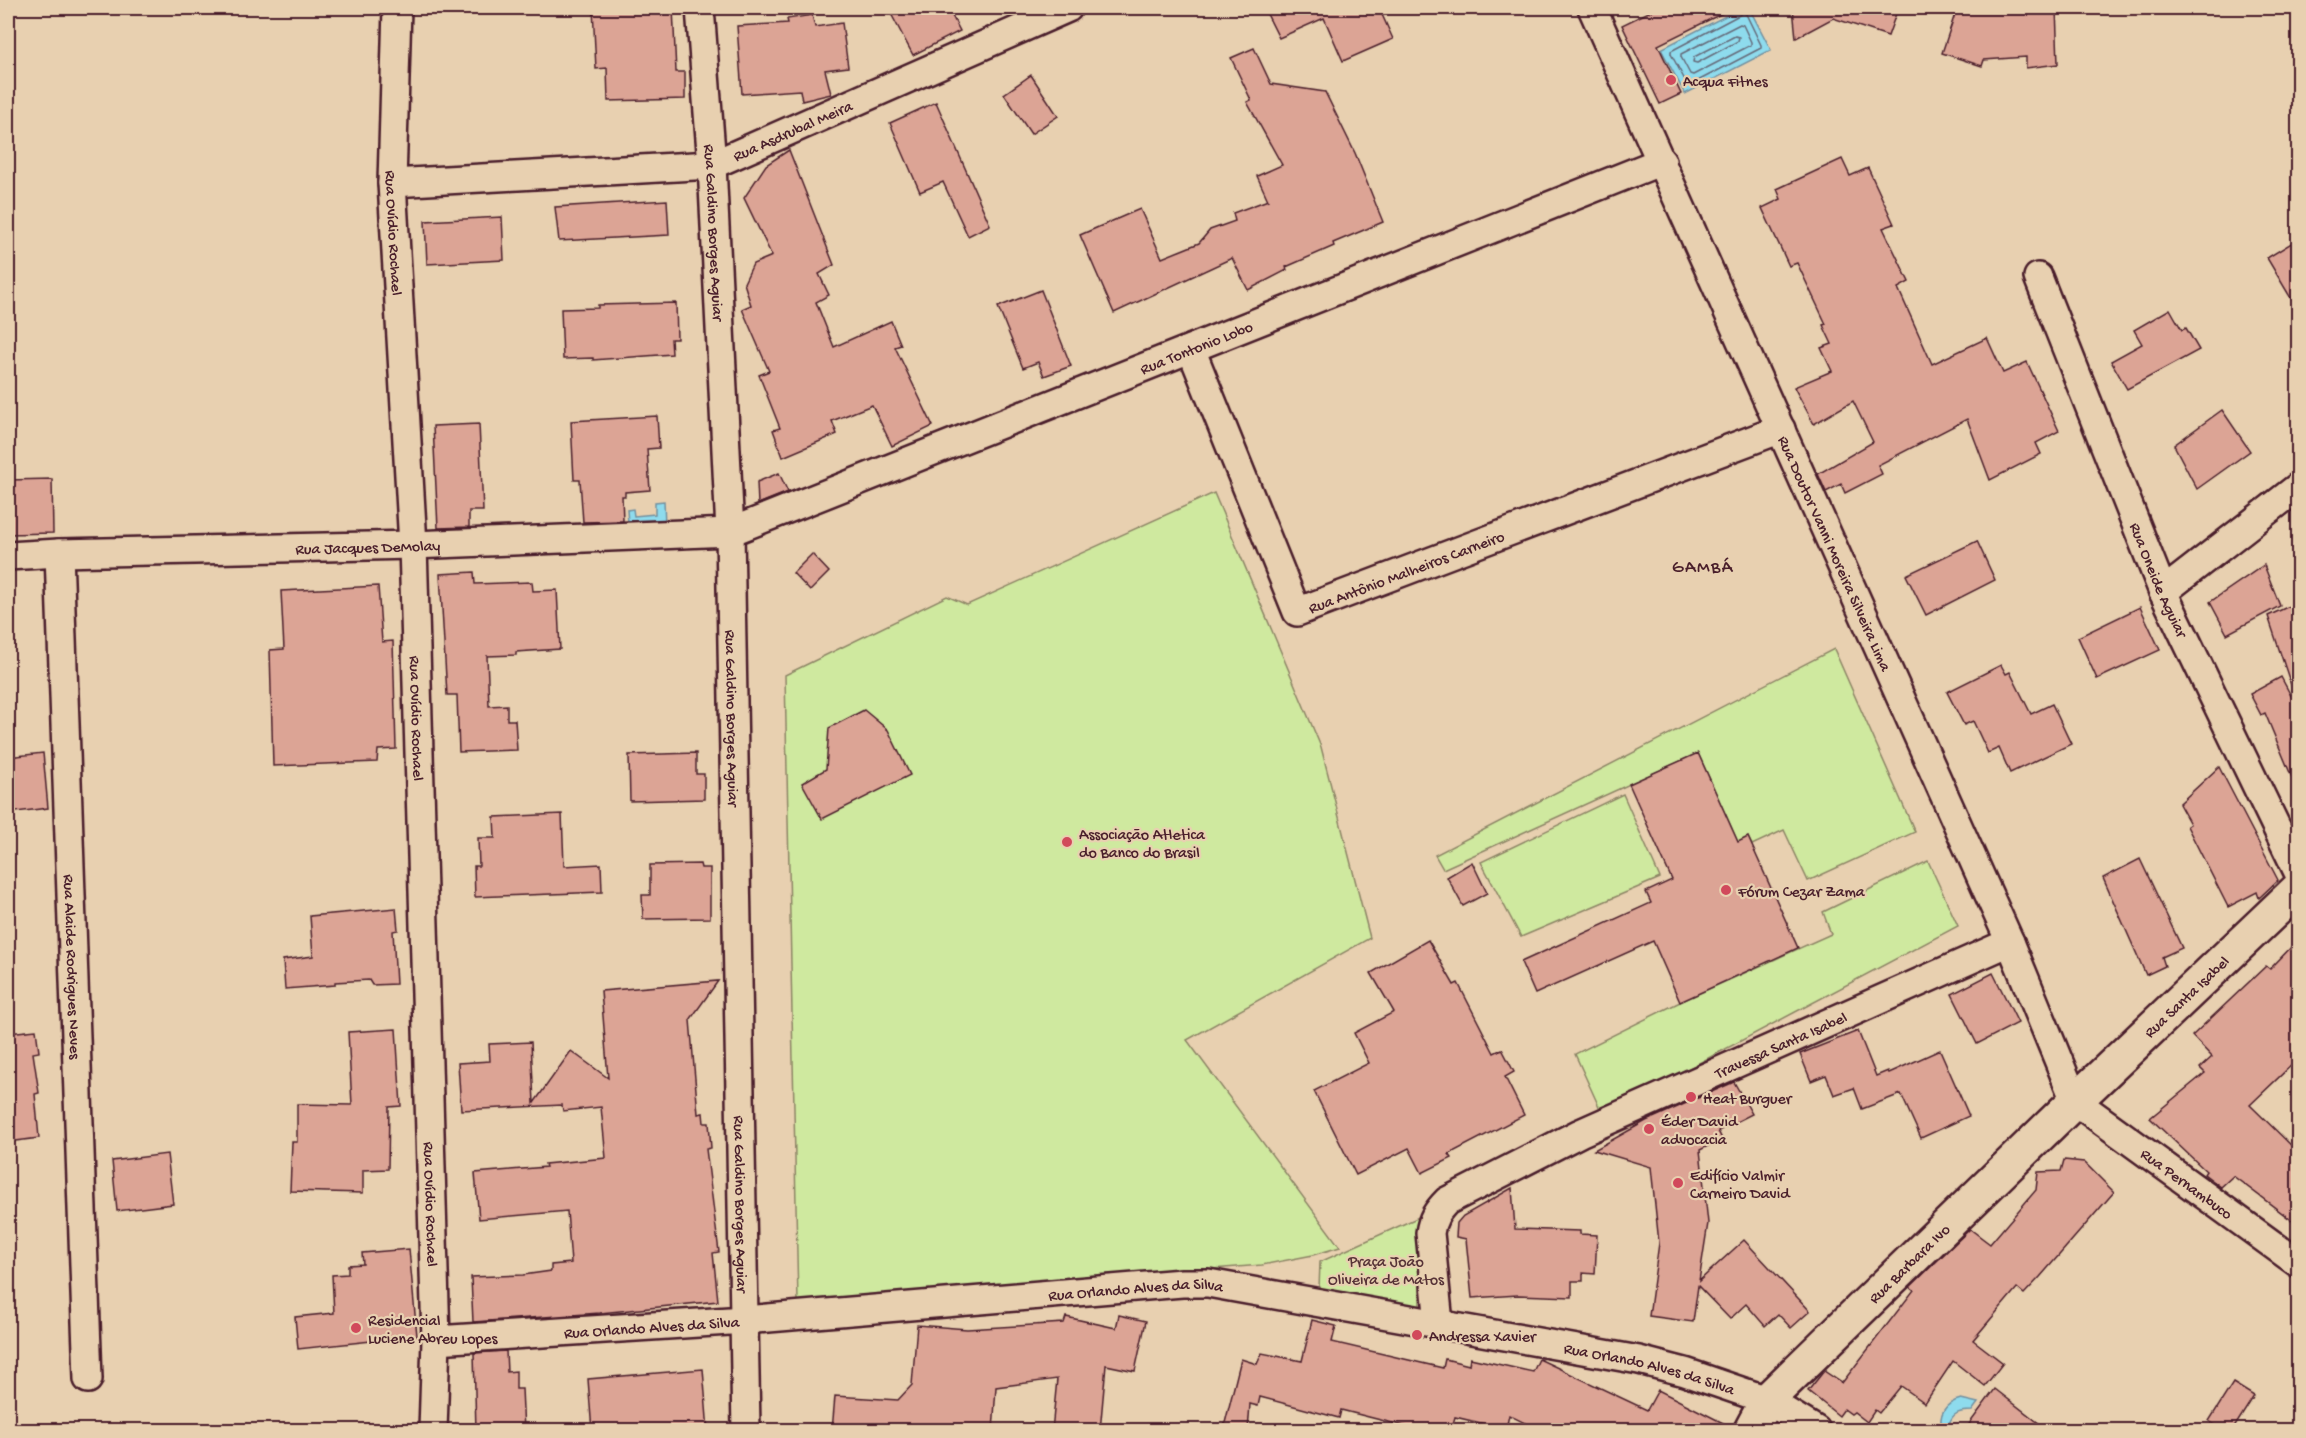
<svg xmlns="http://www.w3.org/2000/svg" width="2306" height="1438" font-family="'Gochi Hand',sans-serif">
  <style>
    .green { fill: #cfe99f; stroke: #8c8465; stroke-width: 1.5 }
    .water { fill: #8edbed; stroke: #73909f; stroke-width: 1.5 }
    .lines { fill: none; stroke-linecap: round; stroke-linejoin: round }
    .shore { stroke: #656a79; stroke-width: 1.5 }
    .building { fill: #dca495; stroke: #4a1f2b; stroke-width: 1.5 }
    .street-casing { stroke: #4a1f2b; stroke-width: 32 }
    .secondary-casing { stroke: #4a1f2b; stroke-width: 38 }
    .street { stroke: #e8d0b0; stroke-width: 27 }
    .secondary { stroke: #e8d0b0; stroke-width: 33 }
    .poi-dot { fill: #d1495b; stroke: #e8d0b0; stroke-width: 2 }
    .labels { text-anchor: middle; stroke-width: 4.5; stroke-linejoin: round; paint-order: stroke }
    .poi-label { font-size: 16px; fill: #4a1f2b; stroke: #e8d0b0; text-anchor: start }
    .street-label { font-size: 16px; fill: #4a1f2b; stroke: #e8d0b0 }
    .park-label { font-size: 16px; fill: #573337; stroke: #e8d0b0 }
    .neighbourhood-label { font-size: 18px; letter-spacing: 1.5px; fill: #4a1f2b; stroke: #e8d0b0 }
  </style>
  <rect width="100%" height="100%" fill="#e8d0b0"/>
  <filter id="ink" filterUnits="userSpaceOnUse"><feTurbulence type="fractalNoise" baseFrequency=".0167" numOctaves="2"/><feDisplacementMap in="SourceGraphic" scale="12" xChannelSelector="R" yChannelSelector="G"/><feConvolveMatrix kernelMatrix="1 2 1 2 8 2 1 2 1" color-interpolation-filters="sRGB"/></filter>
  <g filter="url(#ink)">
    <g class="green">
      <path d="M1214,493L1321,747L1370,938L1187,1040L1340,1247L1313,1255L1262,1265L798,1302L785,675L947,596L967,605Z"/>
      <path d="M1834,649L1915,832L1808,881L1784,830L1752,845L1748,837L1738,842L1698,753L1443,869L1435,855Z"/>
      <path d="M1623,794L1660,878L1521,937L1481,862Z"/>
      <path d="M1928,861L1958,926L1614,1108L1601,1111L1575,1054L1680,1002L1831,934L1823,912Z"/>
      <path d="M1419,1217L1420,1310L1319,1289L1320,1262Z"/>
    </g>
    <g class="water">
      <path d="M1741,8H1749L1771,50L1685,94L1661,49Z"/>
      <path d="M664,501L665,525L652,526V521L628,523L627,510L633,509L634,516L655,514V502Z"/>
      <path d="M1961,1399L1978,1403L1972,1411C1961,1411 1952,1412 1949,1425L1952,1430H1942C1938,1414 1945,1403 1961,1399Z"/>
    </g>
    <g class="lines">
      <g class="shore">
        <path d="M1743,13L1746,14L1761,45V48L1690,85L1687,84L1671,54V51Z"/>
        <path d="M1740,24L1743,25L1751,42V45L1693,75L1690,74L1681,57V54Z"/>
        <path d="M1735,36L1739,37L1738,41L1697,63L1693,62L1694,57Z"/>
      </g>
    </g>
    <g class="building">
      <path d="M593,8H673L676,72H685V99L608,101L607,68L596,69Z"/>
      <path d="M888,8H948L960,31L913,55Z"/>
      <path d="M1264,8H1379L1393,39L1343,61L1324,18L1279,38Z"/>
      <path d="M1657,8H1733L1658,45L1681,94L1660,104L1622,25Z"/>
      <path d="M1793,8H1811L1816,10V8H1898L1888,36L1833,18L1796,38Z"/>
      <path d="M1957,8H2056L2058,64L2026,68V57L1984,60L1982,66L1942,53Z"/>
      <path d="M812,15L815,27L842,23L848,67L825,70L831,94L802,101L800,90L742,94L737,26L788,23L787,19Z"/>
      <path d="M1254,48L1271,84L1325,92L1355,153L1383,222L1333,243L1334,246L1286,267L1287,270L1248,290L1232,258L1114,313L1080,235L1140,209L1162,258L1199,243L1210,230L1235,221L1233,213L1268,200L1257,176L1282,165L1247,102L1251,100L1231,58Z"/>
      <path d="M1031,75L1058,116L1031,134L1004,94Z"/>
      <path d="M936,102L990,225L968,236L943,182L920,192L890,123Z"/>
      <path d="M789,150L834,265L819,274L829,295L816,302L834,347L891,321L901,345L895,347L933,426L892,446L872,405L832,421L837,434L783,457L773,430L780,428L759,375L769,371L742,309L751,305L744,283L753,264L772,256L744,198L766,165Z"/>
      <path d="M1842,159L1850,176L1868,168L1894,224L1883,228L1909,282L1898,288L1932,364L1987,338L2003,373L2027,362L2059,431L2036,443L2041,454L1990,480L1967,419L1878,465L1882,474L1845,493L1841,484L1826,492L1818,474L1873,442L1853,401L1814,424L1794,387L1832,371L1821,348L1832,344L1823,325L1826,324L1797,263L1789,266L1762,208L1781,199L1777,189Z"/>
      <path d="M667,200L669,235L559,241L555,207Z"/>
      <path d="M502,217L504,260L427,264L425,221Z"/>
      <path d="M2298,239V310L2267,258Z"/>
      <path d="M1041,290L1071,366L1044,376L1038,362L1023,368L998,307Z"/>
      <path d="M676,303L677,339H671L672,354L593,360V358L563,359L561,309L598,308V305Z"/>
      <path d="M2170,309L2182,330L2186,328L2199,350L2127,389L2111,361L2142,344L2134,330Z"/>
      <path d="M2222,410L2250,451L2197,489L2174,445Z"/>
      <path d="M657,416L659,448L647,449L650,490L625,492V496H622L623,521L583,522L580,480H574L571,421Z"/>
      <path d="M479,424L483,511H469V527L438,528L433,426Z"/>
      <path d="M779,473L788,492L758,504L757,482Z"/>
      <path d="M52,479L53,533L8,534V480Z"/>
      <path d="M1977,541L1995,580L1926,615L1906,575Z"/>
      <path d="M812,554L829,572L810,591L793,573Z"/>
      <path d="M2264,565L2280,606L2227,634L2210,602Z"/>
      <path d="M474,572L475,584L532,582L533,591L557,590L560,649L516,652V655L487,656L489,706L507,705V720H515L517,750L459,752L457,695H447L440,574Z"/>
      <path d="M378,586L382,642L393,641L396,749L378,750L377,762L273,766L270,650L284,649L281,591Z"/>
      <path d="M2298,602V694H2294L2268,616Z"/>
      <path d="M2140,607L2160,650L2097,679L2078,637Z"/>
      <path d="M2001,665L2006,674L2010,672L2031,714L2052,704L2071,744L2010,773L1999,748L1988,753L1973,721L1964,725L1947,692Z"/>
      <path d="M2281,677L2298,709V792L2265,713L2261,715L2250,694Z"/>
      <path d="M864,710L888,730L910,775L822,819L802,783L826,769L829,728Z"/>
      <path d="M43,753L48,808L8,813V757Z"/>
      <path d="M696,753V774H704V799L630,801L629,755Z"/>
      <path d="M1698,753L1738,842L1748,837L1798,948L1680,1002L1653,941L1535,994L1521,962L1651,903L1646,892L1672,880L1629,784Z"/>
      <path d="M2219,767L2278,880L2259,898L2257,892L2228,907L2187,826L2190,824L2179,804Z"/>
      <path d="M562,814L564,866L601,864L602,892L475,897L474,866H479L478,838H495L494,817Z"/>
      <path d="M2140,859L2182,948L2162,957L2165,966L2146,975L2103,878Z"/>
      <path d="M1472,862L1487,893L1463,906L1447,877Z"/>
      <path d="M700,864L701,868H710V918L643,919L642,895H650V865Z"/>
      <path d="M396,908L398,930L393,931L396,984L372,985L369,980L335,982V985L285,989L283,960L313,956L310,916Z"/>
      <path d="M1428,940L1454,985L1458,983L1494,1053L1502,1049L1514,1072L1505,1077L1524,1115L1449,1154L1452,1158L1422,1173L1409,1148L1356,1175L1314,1091L1369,1063L1354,1033L1394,1012L1371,973Z"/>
      <path d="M2298,940V1059L2250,1105L2298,1152V1225L2233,1176L2221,1187L2204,1174L2206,1171L2150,1118L2205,1073L2200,1068L2212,1057L2192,1036L2266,966L2270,969Z"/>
      <path d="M1993,973L2018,1023L1977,1044L1952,994Z"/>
      <path d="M718,981L690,1020L698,1114L703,1113L704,1123H709L711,1148L706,1149L719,1252L713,1253L718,1301L600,1313L473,1322L471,1277L523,1275L551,1271V1265L571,1263L567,1211L479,1219L475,1173L546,1167L545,1164L606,1158L601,1107L563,1111L562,1105L461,1110L458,1063L490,1061L489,1044L531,1042L534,1103L571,1051L608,1078L601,991Z"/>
      <path d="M396,1029L401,1106L389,1107L388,1169L363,1170V1193L290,1191L292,1142H297V1104L352,1105L348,1032Z"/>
      <path d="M36,1030L39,1052L33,1053L39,1093L35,1094L39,1138L8,1142V1033Z"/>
      <path d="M1858,1031L1876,1076L1888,1071L1889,1073L1940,1050L1969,1116L1921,1138L1901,1094L1862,1109L1854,1088L1834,1095L1826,1075L1811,1081L1800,1054Z"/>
      <path d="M1734,1082L1752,1114L1718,1131L1722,1139L1700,1150L1708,1223L1699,1281L1744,1240L1810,1311L1791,1328L1778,1314L1765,1326L1746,1304L1730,1319L1698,1286L1693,1322L1649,1316L1659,1243L1651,1167L1594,1150L1646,1121Z"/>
      <path d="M167,1154L173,1204L117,1211L112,1161Z"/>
      <path d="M2064,1160L2084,1162L2114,1192L2040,1277L2024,1294L2017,1288L1973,1340L2003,1363L1985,1386L1953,1361L1925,1403L1901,1386L1879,1413L1875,1410L1867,1422L1854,1412L1851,1414L1844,1409L1839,1416L1808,1391L1824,1371L1842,1383L1914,1290L1910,1287L1970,1229L1990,1244L2036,1190L2038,1172L2061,1171Z"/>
      <path d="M1512,1188L1515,1229L1580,1231V1234L1597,1235L1595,1274L1583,1273V1281H1572V1297L1518,1295L1472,1298L1466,1239L1456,1237L1457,1223L1463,1216Z"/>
      <path d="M409,1249L417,1336L298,1349L295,1317L334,1313L332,1275L348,1274V1265L363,1264L362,1253Z"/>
      <path d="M1119,1315L1146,1321L1135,1371L1106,1365L1100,1431H1052L1057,1379L996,1387L993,1431H832L835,1396L898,1400L912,1385L917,1325L967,1329L1064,1323L1066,1317L1116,1328Z"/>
      <path d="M1312,1320L1336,1326L1332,1342L1443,1368L1445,1359L1469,1365L1470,1358L1533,1372L1539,1359L1647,1410L1658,1390L1733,1428L1732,1431H1541L1509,1415L1506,1429L1455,1417L1451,1431H1424L1341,1410L1339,1418L1260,1397L1258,1406L1250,1404L1248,1431H1223L1241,1359L1257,1364L1262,1353L1302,1361Z"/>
      <path d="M506,1351L507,1372L516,1371V1389H522L524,1431H476L474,1353Z"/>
      <path d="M703,1369L708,1431H592L588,1379Z"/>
      <path d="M2233,1383L2254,1396L2232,1431H2224L2209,1421Z"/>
      <path d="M1995,1389L2049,1431H1964Z"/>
    </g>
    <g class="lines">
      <defs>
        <g id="street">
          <path id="s1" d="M397,8L392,183L413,545L436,1340L433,1430"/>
          <path id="s2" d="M700,8L712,165L730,532L746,1430"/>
          <path id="s3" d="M1592,8L2010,942L2075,1101L2298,1263"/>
          <path id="s4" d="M392,183L712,165L1068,8"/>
          <path id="s5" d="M2038,277L2163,592L2298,872"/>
          <path id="s6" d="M1191,349L1297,612L1781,429"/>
          <path id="s7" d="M59,553L88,1379"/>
          <path id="s8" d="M8,556L59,553L413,545L730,532L1662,161"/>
          <path d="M2163,592L2298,487"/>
          <path id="s9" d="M1439,1323L1430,1233C1432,1219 1437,1211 1447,1201L1580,1133L2010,942"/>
          <path id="s10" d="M436,1340L745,1320L1182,1283H1208L1639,1360L1685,1372L1767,1400L1816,1430"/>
        </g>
        <g id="secondary">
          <path id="s11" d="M1751,1430L1767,1400L2075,1101L2298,889"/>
        </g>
      </defs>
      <use href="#street" class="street-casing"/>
      <use href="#secondary" class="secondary-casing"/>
      <use href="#street" class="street"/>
      <use href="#secondary" class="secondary"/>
    </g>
  </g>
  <g class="poi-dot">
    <circle cx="1671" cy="80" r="6"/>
    <circle cx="1067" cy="842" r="6"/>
    <circle cx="1726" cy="890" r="6"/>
    <circle cx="1691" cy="1097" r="6"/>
    <circle cx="1649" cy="1129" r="6"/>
    <circle cx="1678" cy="1183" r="6"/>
    <circle cx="356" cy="1328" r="6"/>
    <circle cx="1417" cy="1335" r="6"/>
  </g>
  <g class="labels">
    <g class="poi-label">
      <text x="1683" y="86">Acqua Fitnes</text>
      <text x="1079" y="839">Associação Atletica<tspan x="1079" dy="18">do Banco do Brasil</tspan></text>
      <text x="1738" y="896">Fórum Cezar Zama</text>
      <text x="1703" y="1103">Heat Burguer</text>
      <text x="1661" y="1126">Éder David<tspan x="1661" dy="18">advocacia</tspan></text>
      <text x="1690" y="1180">Edifício Valmir<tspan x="1690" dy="18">Carneiro David</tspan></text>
      <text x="368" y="1325">Residencial<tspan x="368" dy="18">Luciene Abreu Lopes</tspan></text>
      <text x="1429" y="1341">Andressa Xavier</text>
    </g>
    <g class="street-label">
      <text dy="6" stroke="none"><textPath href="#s4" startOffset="408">Rua Asdrubal Meira</textPath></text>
      <text dy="6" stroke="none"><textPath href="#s1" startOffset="225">Rua Ovídio Rochael</textPath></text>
      <text dy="6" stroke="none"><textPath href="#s2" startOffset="225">Rua Galdino Borges Aguiar</textPath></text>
      <text dy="6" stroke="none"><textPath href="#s8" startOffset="1224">Rua Tontonio Lobo</textPath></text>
      <text dy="6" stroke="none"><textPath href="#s8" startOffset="360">Rua Jacques DeMolay</textPath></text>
      <text dy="6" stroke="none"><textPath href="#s3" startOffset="597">Rua Doutor Vanni Moreira Silveira Lima</textPath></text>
      <text dy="6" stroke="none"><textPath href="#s6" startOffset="400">Rua Antônio Malheiros Carneiro</textPath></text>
      <text dy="6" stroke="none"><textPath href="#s5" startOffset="326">Rua Oneide Aguiar</textPath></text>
      <text dy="6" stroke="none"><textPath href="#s1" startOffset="711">Rua Ovídio Rochael</textPath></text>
      <text dy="6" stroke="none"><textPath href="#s2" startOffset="711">Rua Galdino Borges Aguiar</textPath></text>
      <text dy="6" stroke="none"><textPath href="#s7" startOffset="414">Rua Alaide Rodrigues Neves</textPath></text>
      <text dy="6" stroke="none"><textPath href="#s11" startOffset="616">Rua Santa Isabel</textPath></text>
      <text dy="6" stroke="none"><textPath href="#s9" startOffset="496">Travessa Santa Isabel</textPath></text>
      <text dy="6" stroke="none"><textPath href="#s3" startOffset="1334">Rua Pernambuco</textPath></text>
      <text dy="6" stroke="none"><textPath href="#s2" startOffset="1197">Rua Galdino Borges Aguiar</textPath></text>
      <text dy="6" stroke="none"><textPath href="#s1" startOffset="1197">Rua Ovídio Rochael</textPath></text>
      <text dy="6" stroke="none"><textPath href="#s11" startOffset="231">Rua Barbara Ivo</textPath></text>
      <text dy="6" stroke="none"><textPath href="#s10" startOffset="702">Rua Orlando Alves da Silva</textPath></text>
      <text dy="6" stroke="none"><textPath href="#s10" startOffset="216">Rua Orlando Alves da Silva</textPath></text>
      <text dy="6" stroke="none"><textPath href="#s10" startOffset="1224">Rua Orlando Alves da Silva</textPath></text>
    </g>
    <g class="park-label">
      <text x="1386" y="1266">Praça João<tspan x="1386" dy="18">Oliveira de Matos</tspan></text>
    </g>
    <g class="neighbourhood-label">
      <text x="1703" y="572">GAMBÁ</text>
    </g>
  </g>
  <rect width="2306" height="1438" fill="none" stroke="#e8d0b0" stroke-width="30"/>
  <rect x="15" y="15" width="2276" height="1408" fill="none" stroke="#4a1f2b" stroke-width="2" filter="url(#ink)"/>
</svg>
